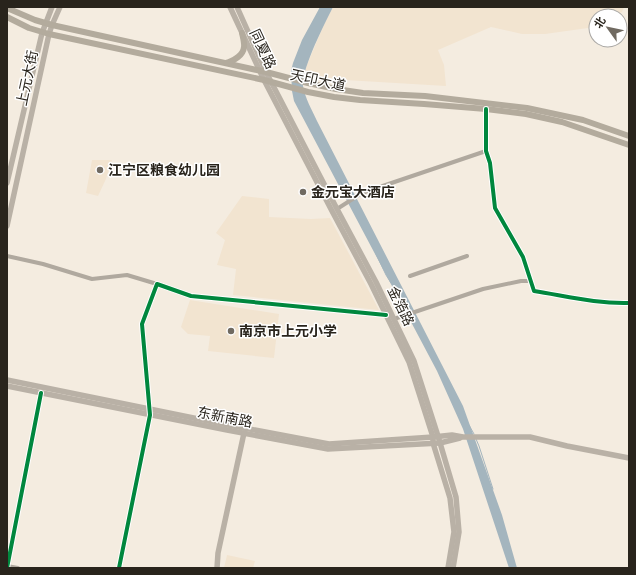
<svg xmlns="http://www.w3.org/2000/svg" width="636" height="575" font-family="'Titillium Web','Noto Sans SC',sans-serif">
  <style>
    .built { fill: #f2e4d0 }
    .water { fill: #a4b5be }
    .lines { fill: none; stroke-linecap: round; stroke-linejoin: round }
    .stream { stroke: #a4b5be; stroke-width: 1 }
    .street { stroke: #b0a99f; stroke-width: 4 }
    .secondary { stroke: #b9b1a6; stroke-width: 5.5 }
    .primary { stroke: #b3ab9d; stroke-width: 6 }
    .cycleway-casing { stroke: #fff; stroke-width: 6 }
    .cycleway { stroke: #00873e; stroke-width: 4 }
    .poi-dot { fill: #706a61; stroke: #fff; stroke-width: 1.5 }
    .labels { text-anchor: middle; stroke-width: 3; stroke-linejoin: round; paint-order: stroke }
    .street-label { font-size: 14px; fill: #29241c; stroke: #fff }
    .poi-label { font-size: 14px; font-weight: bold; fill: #29241c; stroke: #fff; text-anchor: start }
  </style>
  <rect width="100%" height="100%" fill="#f4ece0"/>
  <g class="built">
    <path d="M333,7H624L622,12L613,16H596V24L588,28L545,34H522L491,27L438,50L444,65L446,86L345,80L312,75L304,72L322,29Z"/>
    <path d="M92,160H112L106,179L98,196L86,193Z"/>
    <path d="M242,196L269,199V217L311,219L330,218L379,310L233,295L236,269L217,265L225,240L216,233Z"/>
    <path d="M190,300L279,314L274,358L208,351L210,336L188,334L181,327Z"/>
    <path d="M227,555L255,561L253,568H224Z"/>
  </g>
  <path class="water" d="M320,7H333C325,23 301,70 303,86C305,98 312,110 317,121L463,406L502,515L517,568H509L463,429L437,371L294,101L292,91L291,71L293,63L302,40Z"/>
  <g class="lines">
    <g class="stream">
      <path d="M376,254L386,275L391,283"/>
      <path d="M469,425L474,434"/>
      <path d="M476,439L479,446L493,489"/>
    </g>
    <g class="street">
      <path d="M486,109V151L490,163L495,208L523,257L534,291C566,296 597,304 629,303"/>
      <path d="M337,209L362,193L486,151"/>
      <path d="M7,256L43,264L92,279L127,275L157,284"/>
      <path d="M410,276L467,256"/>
      <path d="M394,319L483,289L521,281H531"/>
      <path d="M7,566L18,568"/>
      <path d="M7,568L41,393"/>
      <path d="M119,568L150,415L142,324L157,284L191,296L386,315"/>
    </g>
    <g class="secondary">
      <path d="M230,7L264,80L332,211L371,284L409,362L433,437V443L450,498L454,532L448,568"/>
      <path d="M237,7L266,72L337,209L376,282L414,361L438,436L456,497L459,532L453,568"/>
      <path d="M7,183L42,33L52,7"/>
      <path d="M7,226L49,34L52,25L60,7"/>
      <path d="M7,380L228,425L329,444L433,437L452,435L463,437H530L567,446L629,458"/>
      <path d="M7,386L227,430L328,449L440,443L460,438"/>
      <path d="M217,568L218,553L244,433"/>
    </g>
    <g class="primary">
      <path d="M7,8L35,20L52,25L266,72L308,83L336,89L363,93L425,96L527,108L583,120L629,136"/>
      <path d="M7,17L29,28L49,34L264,80L308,92L334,97L360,100L424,104L486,109L526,114L562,122L629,145"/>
      <path d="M226,63C231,62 234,60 238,57C247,50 244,42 242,33"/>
    </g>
    <defs>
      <g id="cycleway">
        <path d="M486,109V151L490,163L495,208L523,257L534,291C566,296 597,304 629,303"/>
        <path d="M7,568L41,393"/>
        <path d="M119,568L150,415L142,324L157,284L191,296L386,315"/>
      </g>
    </defs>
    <use href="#cycleway" class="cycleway-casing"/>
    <use href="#cycleway" class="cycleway"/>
  </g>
  <g class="poi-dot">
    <circle cx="100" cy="170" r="4"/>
    <circle cx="303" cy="192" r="4"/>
    <circle cx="231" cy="331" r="4"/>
  </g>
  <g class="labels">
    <g class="street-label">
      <text transform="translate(263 49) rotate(65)" y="5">同夏路</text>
      <text transform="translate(27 78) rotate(-78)" y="5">上元大街</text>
      <text transform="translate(318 80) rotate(12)" y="5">天印大道</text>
      <text transform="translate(401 306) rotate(64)" y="5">金箔路</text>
      <text transform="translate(225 417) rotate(11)" y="5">东新南路</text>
    </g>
    <g class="poi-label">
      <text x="108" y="175">江宁区粮食幼儿园</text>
      <text x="311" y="197">金元宝大酒店</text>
      <text x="239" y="336">南京市上元小学</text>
    </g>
  </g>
  <rect width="636" height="575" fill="none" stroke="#29241c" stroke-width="16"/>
  <g transform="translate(608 28) rotate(303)"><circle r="19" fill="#ffffff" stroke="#a9a7a4"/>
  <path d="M0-3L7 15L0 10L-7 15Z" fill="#706a61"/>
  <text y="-6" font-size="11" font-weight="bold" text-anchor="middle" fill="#29241c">北</text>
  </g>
</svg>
